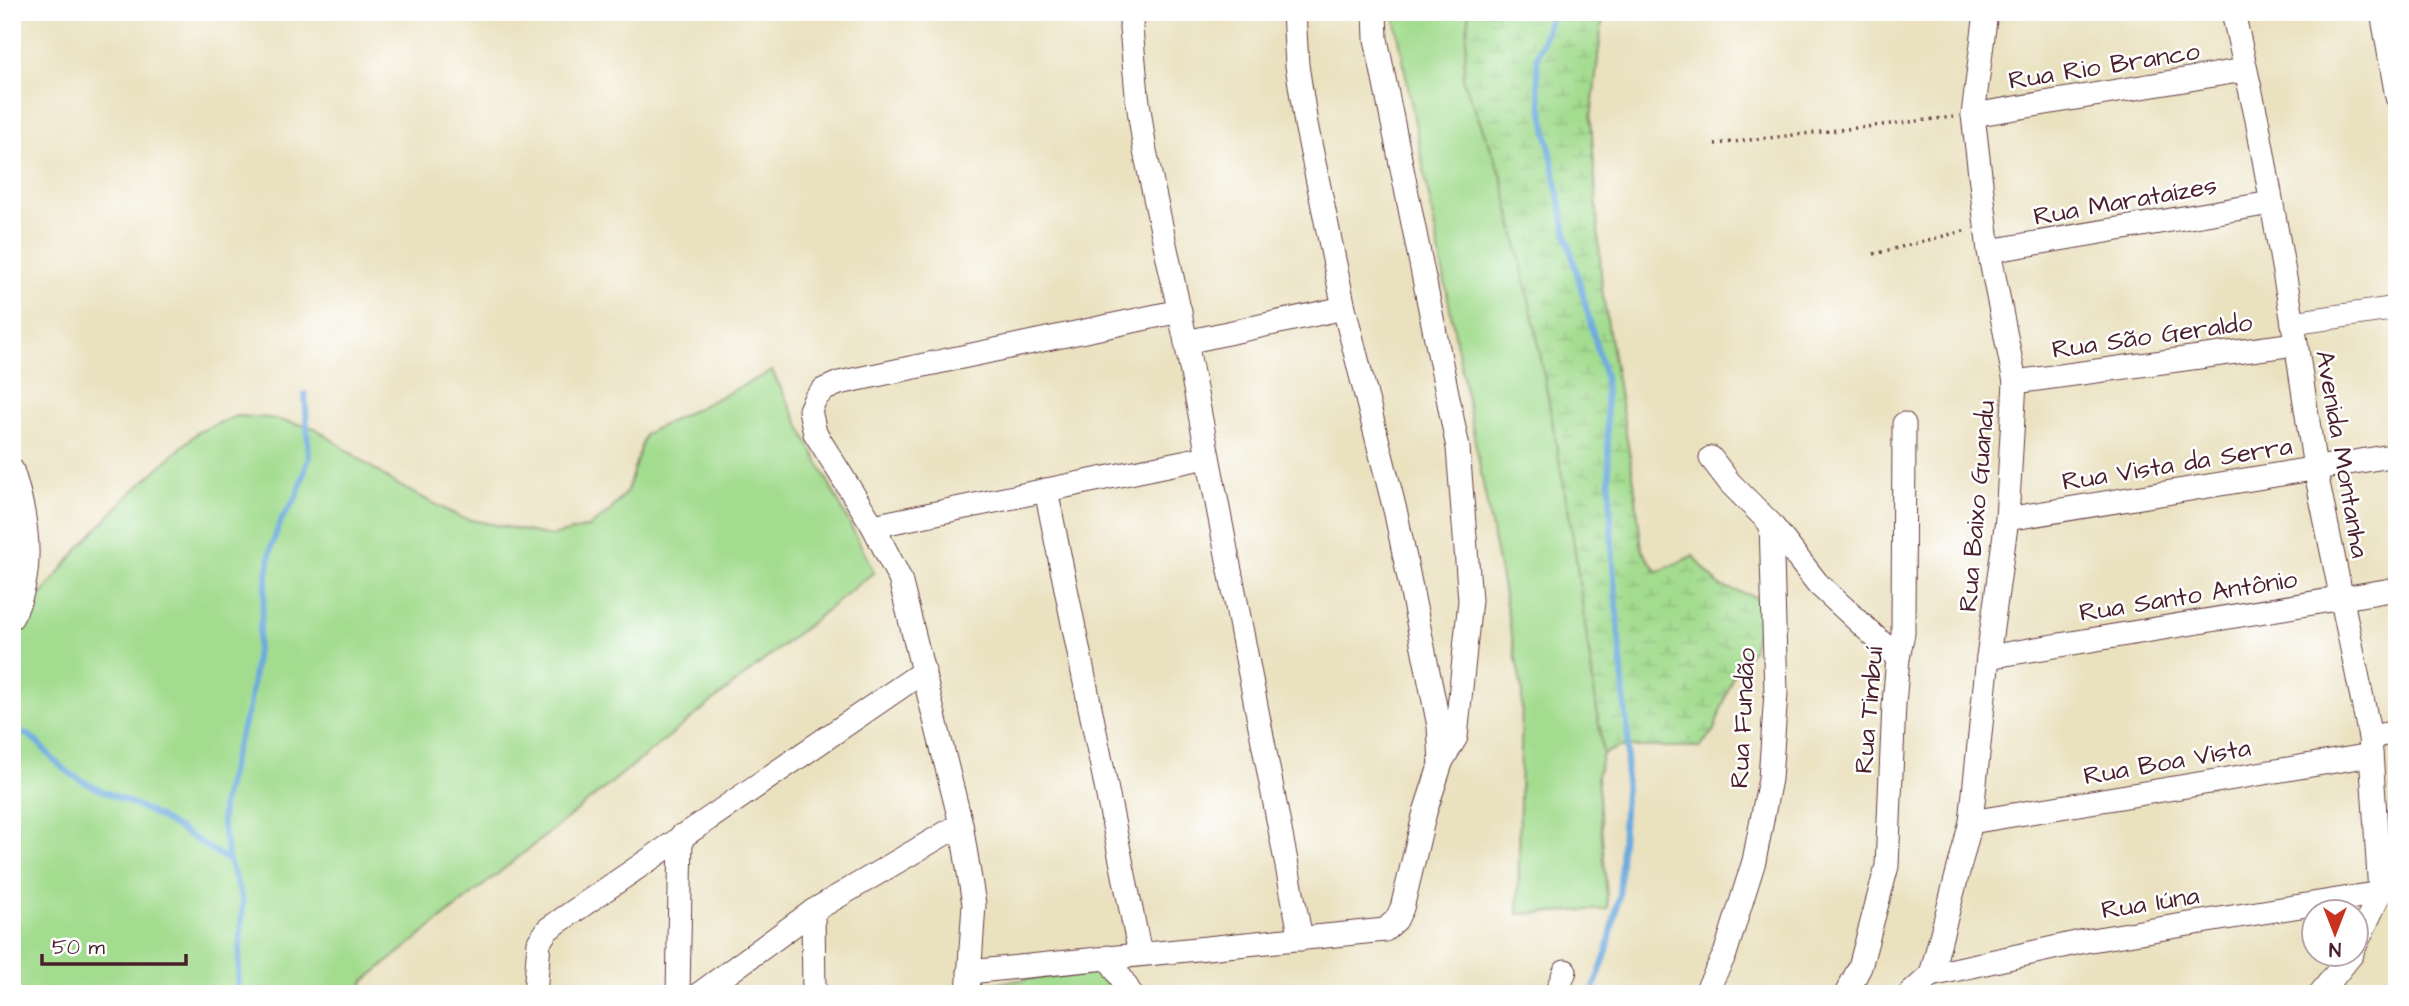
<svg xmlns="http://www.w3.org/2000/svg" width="2409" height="1006" font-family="'Architects Daughter',sans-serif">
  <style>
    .green { fill: #a3dc8f; stroke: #767e5d; stroke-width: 2 }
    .wetland { fill: url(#wetland-marsh); stroke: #767e5d; stroke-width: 2 }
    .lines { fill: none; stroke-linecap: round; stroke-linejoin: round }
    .stream { stroke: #6caade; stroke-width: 6 }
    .minor-casing { stroke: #623c41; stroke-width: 25 }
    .path { stroke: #623c41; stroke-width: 3.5; stroke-dasharray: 2 5; stroke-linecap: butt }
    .minor { stroke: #fff; stroke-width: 23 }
    .labels { text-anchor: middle; stroke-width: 5; stroke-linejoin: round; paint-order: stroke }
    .street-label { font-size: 26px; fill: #4a1f2b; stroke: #fff }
  </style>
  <defs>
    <pattern id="wetland-marsh" width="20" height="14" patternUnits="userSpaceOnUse" patternTransform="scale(1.75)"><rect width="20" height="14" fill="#a3dc8f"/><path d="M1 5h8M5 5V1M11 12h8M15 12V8" fill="none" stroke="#8ebc7c"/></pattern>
  </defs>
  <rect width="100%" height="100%" fill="#fff"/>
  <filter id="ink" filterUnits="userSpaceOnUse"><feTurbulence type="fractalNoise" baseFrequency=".0143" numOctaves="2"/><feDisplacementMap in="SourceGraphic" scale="14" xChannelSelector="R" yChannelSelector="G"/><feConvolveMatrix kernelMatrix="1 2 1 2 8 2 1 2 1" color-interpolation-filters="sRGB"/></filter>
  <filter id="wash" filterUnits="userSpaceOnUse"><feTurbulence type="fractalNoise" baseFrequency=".00686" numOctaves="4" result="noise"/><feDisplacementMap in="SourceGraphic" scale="28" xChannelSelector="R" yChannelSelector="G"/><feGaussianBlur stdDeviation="1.57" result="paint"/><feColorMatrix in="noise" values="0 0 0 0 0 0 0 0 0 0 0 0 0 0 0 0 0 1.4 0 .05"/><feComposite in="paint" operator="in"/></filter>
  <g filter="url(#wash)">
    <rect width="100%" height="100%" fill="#eae1bf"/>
    <g class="green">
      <path d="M1394,12H1469L1463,80L1501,173L1536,331L1573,537L1603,754L1597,776L1608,909L1518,914L1522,690Z"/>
      <path d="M772,371L874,572L363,982L362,994H12V631L80,547L131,493L198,432L236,416L270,418L315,428L394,483L462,518L551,536L589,527L610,511L627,491L645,434Z"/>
      <path d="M1101,970L1116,994H981V985Z"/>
    </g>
    <path class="wetland" d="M1469,12H1606L1602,24L1591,119L1602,289L1634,482L1642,550L1657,572L1693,556L1720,586L1756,597L1761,613L1752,650L1732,678L1714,730L1700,747H1619L1603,754L1573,537L1536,331L1501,173L1463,80Z"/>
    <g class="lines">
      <g class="stream">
        <path d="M1552,12L1537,58L1538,87L1567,237L1605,377L1613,567L1628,740L1619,897L1607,951L1592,994"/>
        <path d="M12,730C39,734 43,753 63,768C90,790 126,798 155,815C181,829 205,846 229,861"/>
        <path d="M237,994L243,901L229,861L222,824V806L235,752L249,708L271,548L281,520L297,496L309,457L305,394"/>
      </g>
    </g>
  </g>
  <g filter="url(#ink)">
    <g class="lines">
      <defs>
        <g id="minor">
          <path d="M1132,12L1131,28L1137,95L1145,151L1186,342L1301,939"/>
          <path d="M1375,12L1376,39L1458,448L1470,600L1456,737L1441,762"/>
          <path d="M2233,12L2257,120L2293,323L2315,468L2370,737L2380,893L2356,944"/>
          <path d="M2382,12L2397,97"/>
          <path d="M1973,115L2244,70"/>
          <path d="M1989,251L2271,203"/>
          <path d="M2293,323L2397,308"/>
          <path d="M1186,342L1344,308"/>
          <path d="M2015,382L2295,344"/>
          <path d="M1711,458L1730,483L1771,524L1818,584L1898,658"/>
          <path d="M12,470C27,516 37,572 12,617"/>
          <path d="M1046,490L1140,954"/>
          <path d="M2007,519L2397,455"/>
          <path d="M873,526L1207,457"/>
          <path d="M1988,657L2397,589"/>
          <path d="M2370,737L2397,732"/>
          <path d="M1971,822L2371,755"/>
          <path d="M813,911L814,994"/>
          <path d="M1108,957L1131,994"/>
          <path d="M969,972L1385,930L1396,920L1402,908L1425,812L1441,763L1439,726L1396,514L1344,308L1306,124L1297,65L1294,12"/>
          <path d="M1931,975L2085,941L2380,893"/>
          <path d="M535,994L539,942L548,929L924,671"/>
          <path d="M678,994L681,836"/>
          <path d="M699,994L813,911L961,824"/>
          <path d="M968,994L974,904L961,824L900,579L873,526L815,433L810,410L815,399L823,390L839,383L1180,311"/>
          <path d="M1556,994L1565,971"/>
          <path d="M1705,994L1725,954L1754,861L1770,779L1776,693L1771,524"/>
          <path d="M1846,994L1860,967L1887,866L1894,704L1898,658L1903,633L1904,424"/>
          <path d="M1910,994L1931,975L1971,822L1988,657L2007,519L2015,382L1989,251L1973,115L1986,12"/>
          <path d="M2320,994L2352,954"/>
        </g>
      </defs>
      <use href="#minor" class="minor-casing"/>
      <g class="path">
        <path d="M1715,144L1953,117"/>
        <path d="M1874,254L1967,230"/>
      </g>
      <use href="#minor" class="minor"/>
    </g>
  </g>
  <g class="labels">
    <g class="street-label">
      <text transform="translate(2104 65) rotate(-9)" y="9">Rua Rio Branco</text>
      <text transform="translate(2125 200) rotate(-10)" y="9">Rua Marataízes</text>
      <text transform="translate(2152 335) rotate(-8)" y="9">Rua São Geraldo</text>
      <text transform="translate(2343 454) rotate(80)" y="9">Avenida Montanha</text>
      <text transform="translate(2177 463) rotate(-9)" y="9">Rua Vista da Serra</text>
      <text transform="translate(1976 506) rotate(-85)" y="9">Rua Baixo Guandu</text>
      <text transform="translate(2188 595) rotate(-9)" y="9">Rua Santo Antônio</text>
      <text transform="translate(1868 710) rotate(-85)" y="9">Rua Timbuí</text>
      <text transform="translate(1742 718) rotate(-87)" y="9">Rua Fundão</text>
      <text transform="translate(2167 761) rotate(-10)" y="9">Rua Boa Vista</text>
      <text transform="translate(2150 902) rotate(-9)" y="9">Rua Iúna</text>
    </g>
  </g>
  <rect width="2409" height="1006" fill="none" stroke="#fff" stroke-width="42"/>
  <g transform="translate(2335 933) rotate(180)"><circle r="33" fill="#ffffff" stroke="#b7a5aa" stroke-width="2"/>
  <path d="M0-5L12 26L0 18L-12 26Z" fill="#c8321e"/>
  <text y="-10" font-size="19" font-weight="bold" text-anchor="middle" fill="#4a1f2b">N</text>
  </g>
  <path d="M42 954v10h144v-10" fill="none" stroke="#4a1f2b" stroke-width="3.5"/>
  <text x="52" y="954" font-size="21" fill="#4a1f2b" stroke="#ffffff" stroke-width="5" paint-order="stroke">50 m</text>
</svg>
